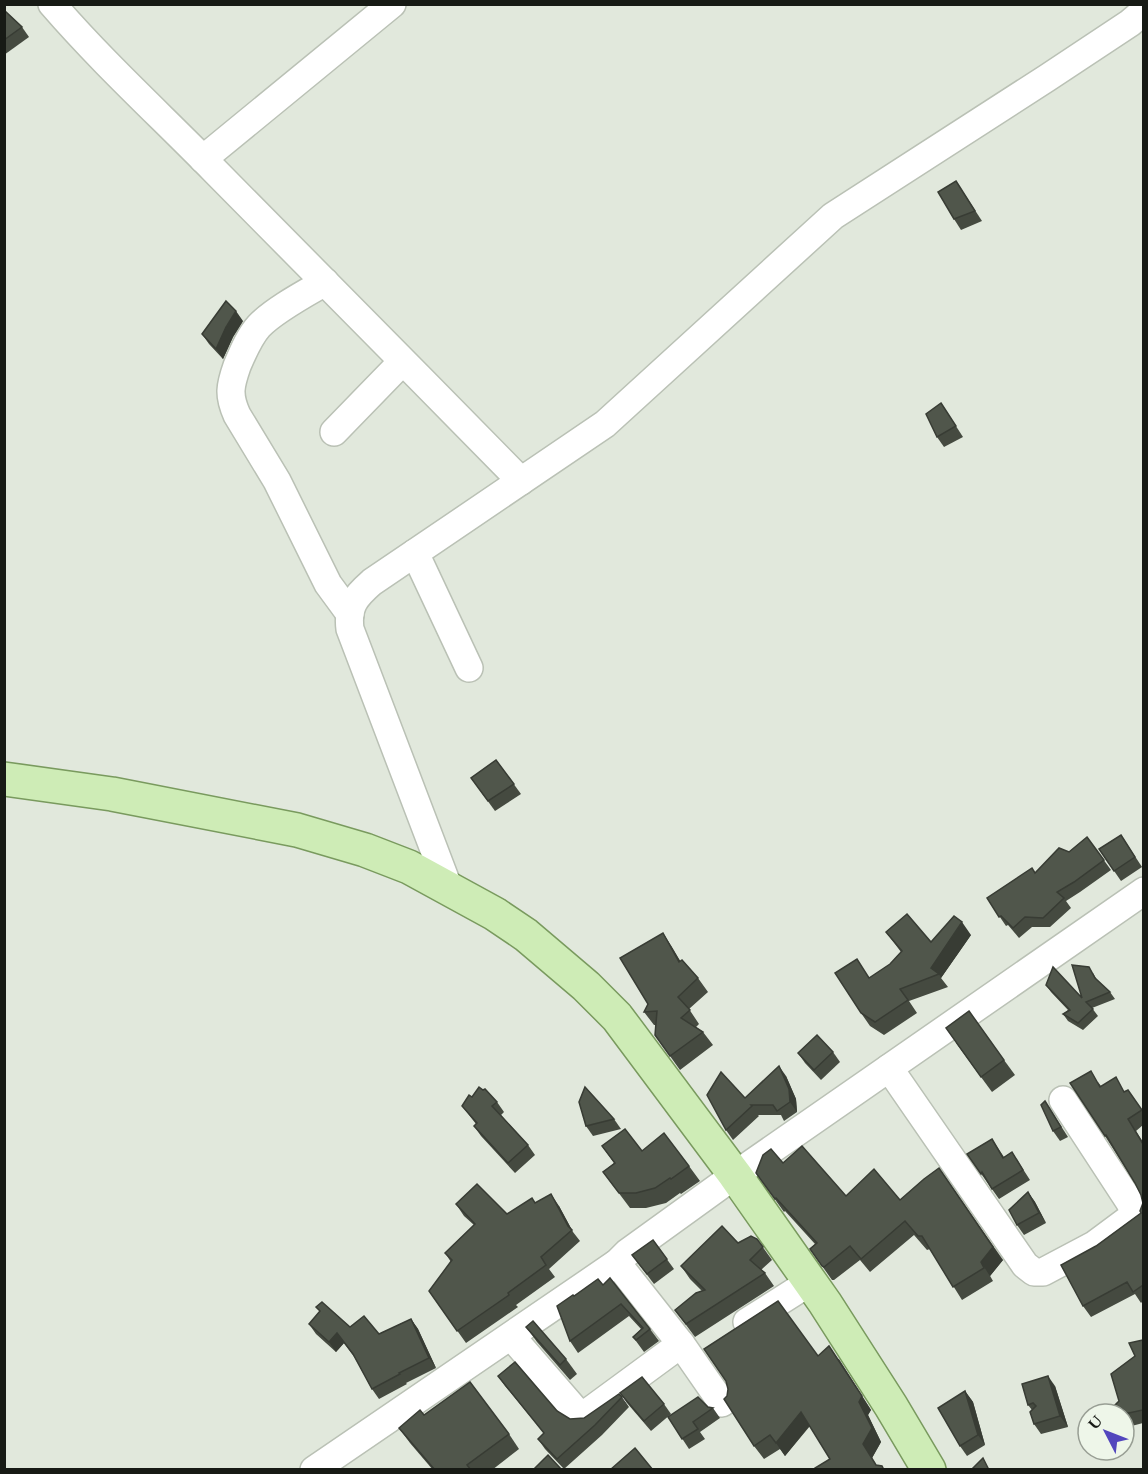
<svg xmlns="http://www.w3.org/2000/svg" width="1148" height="1474" font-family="Spectral,serif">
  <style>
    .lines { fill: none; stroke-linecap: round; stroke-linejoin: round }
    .minor-casing { stroke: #bac1b5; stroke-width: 30 }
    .major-casing { stroke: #799a5e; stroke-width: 36 }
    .minor { stroke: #fff; stroke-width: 27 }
    .major { stroke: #ceecb6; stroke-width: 33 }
    .wall { fill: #454a40 }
    .shaded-wall { fill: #383c34 }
    .building { fill: #50564b; stroke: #383c34; stroke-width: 1.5 }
  </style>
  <rect width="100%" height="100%" fill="#e1e8dc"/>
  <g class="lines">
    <defs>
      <g id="minor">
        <path d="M52,4C103,63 160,115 214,170C317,274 419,377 521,481"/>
        <path d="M203,159L392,4"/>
        <path d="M325,282C306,293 274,310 259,326C249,337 243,352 237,366C230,386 228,395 237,415L277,481L328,584L350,614"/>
        <path d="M334,432L402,362"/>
        <path d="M415,553L469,668"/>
        <path d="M449,889L350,629C347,606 355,597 372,582L605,424L833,216L1047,78L1130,23L1144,11"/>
        <path d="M889,1068L1025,1265L1034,1272H1043L1094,1245L1133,1216L1135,1213L1129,1201L1063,1100"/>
        <path d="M617,1263L681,1344L722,1403"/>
        <path d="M747,1322L810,1282"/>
        <path d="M511,1336L576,1411L583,1414L587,1413L681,1344"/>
        <path d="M314,1470L617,1263L627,1253L735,1175L1144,891"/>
      </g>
      <path id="major" d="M4,779L112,794L297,830L365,850L409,867L495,914L526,935L586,986L617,1017L735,1175L825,1303L891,1406L929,1470"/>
    </defs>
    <use href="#minor" class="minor-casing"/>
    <use href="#major" class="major-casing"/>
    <use href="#minor" class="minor"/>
    <use href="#major" class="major"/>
  </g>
  <g class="wall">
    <path d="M4,10L22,27L29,37L4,55Z"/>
    <path d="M956,181L982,221L961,230L954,219Z"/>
    <path d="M243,321L233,337L223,359L209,344L202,334Z"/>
    <path d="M941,403L963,437L944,447L937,437Z"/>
    <path d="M496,760L521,794L495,811L471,778Z"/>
    <path d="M1121,835L1142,867L1121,881L1099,849Z"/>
    <path d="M1087,837L1111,870L1080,892L1066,901L1071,908L1050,927H1032L1019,938L1008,925L1006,926L987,898L1035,873L1069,852Z"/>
    <path d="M886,932L931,942L971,935L941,978L948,987L909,1001L917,1013L884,1035L870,1026L861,1013L890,964L901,952Z"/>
    <path d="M663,933L680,961L698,978L708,992L689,1009L699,1024L696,1027L703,1032L713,1045L680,1070L655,1035L656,1025H654L644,1012L648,1004Z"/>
    <path d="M1093,973L1097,980L1110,992L1115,999L1092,1008L1098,1016L1083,1030L1068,1021L1063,1014L1068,1010L1051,992L1046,985L1082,998Z"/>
    <path d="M956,1043L1004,1060L1015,1075L992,1092Z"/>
    <path d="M833,1052L840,1062L821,1080L805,1063L798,1053Z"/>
    <path d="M786,1076L796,1099L797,1112L784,1121L781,1115H758L759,1116L733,1140L726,1130L745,1098Z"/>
    <path d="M1098,1082L1101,1086L1125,1091L1128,1090L1143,1112V1125L1136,1131L1143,1142V1301L1141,1303L1135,1294L1091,1317L1083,1306L1096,1246L1141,1213L1143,1203L1141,1195L1135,1183L1105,1136Z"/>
    <path d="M472,1097L497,1102L504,1112L501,1115L528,1145L535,1155L515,1173L481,1136L474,1126L476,1124L462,1106Z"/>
    <path d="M1045,1101L1068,1137L1060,1141L1053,1131Z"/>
    <path d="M614,1119L621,1129L593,1136L586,1126Z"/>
    <path d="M992,1139L1004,1157L1012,1152L1030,1180L999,1199L967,1154Z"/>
    <path d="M602,1146L642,1151L689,1166L700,1181L681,1194L680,1193L666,1203L646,1208H630L603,1172L614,1163Z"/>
    <path d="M783,1163L846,1196L900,1200L1003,1260L990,1276L993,1281L962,1300L930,1249L927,1250L914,1235L870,1272L860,1260L834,1280H832L810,1249L815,1244L785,1211L784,1212L756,1173Z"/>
    <path d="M1028,1192L1035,1202L1046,1223L1024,1235L1017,1225Z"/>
    <path d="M535,1202L559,1206L573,1232L580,1241L549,1269L555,1277L516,1305L518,1307L466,1343L429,1291L451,1262L445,1253L474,1225L464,1216L456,1204L507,1214Z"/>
    <path d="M757,1239L772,1260L761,1270L765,1273L774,1286L695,1337L675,1310L702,1291L690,1279L681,1266L738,1243Z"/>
    <path d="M653,1240L674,1269L654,1284L632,1255Z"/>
    <path d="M603,1285L650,1329L659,1341L644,1352L633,1337L641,1329L629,1316L578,1353L570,1341L574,1296Z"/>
    <path d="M411,1319L418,1329L436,1368L406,1383L407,1384L379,1399L372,1389L355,1358L344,1343L336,1352L316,1334L309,1324L350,1327L379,1334Z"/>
    <path d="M526,1327L566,1359L577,1374L570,1380L537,1342Z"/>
    <path d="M1143,1340V1423L1124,1428V1414L1119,1401L1135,1356Z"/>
    <path d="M818,1356L839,1359L871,1410L868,1415L881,1442L872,1458L830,1459L810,1426L785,1456L780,1449L764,1459L754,1446Z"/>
    <path d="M498,1376L570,1419L584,1418L622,1397L629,1407L602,1435L564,1469L545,1449L538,1439L544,1433L505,1386Z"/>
    <path d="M1055,1386L1068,1427L1041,1434L1034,1424L1032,1410L1028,1405Z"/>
    <path d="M965,1391L973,1402L985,1445L967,1456L960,1446Z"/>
    <path d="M620,1393L664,1404L671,1414L651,1431L627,1403Z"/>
    <path d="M708,1407L713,1408L720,1418L700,1432L705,1439L689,1449L668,1417Z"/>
    <path d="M424,1415L509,1434L519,1449L492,1470H433L410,1443L399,1428Z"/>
  </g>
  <g class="shaded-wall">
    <path d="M236,311L243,321L233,337L223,359L216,349L226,327Z"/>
    <path d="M962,922L971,935L941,978L939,974L931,968Z"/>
    <path d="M663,933L672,947L689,976L679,962Z"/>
    <path d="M779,1066L786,1076L796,1099L797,1112L790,1102Z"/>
    <path d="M939,1168L1003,1260L990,1276L993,1281L981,1262Z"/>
    <path d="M1028,1192L1035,1202L1046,1223L1039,1213Z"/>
    <path d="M551,1194L559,1206L573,1232L568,1226Z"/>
    <path d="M411,1319L418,1329L436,1368L429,1358Z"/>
    <path d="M337,1333L344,1343L336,1352L329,1342Z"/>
    <path d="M829,1346L871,1410L868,1415L881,1442L872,1458L880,1470L863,1444Z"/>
    <path d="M1048,1376L1055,1386L1068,1427L1060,1416Z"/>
    <path d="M965,1391L973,1402L985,1445L978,1435Z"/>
    <path d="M801,1412L810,1425L785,1456L776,1443Z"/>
  </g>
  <g class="building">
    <path d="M4,10L22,27L4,40Z"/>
    <path d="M956,181L975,211L954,219L938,192Z"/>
    <path d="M226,301L236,311L226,327L216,349L202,334Z"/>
    <path d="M941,403L956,426L937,437L926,414Z"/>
    <path d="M496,760L514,784L488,801L471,778Z"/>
    <path d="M1121,835L1135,857L1114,871L1099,849Z"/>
    <path d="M1087,837L1104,860L1074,882L1057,892L1064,898L1043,918L1025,917L1013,928L1001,916L999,917L987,898L1032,868L1035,873L1059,848L1069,852Z"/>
    <path d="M907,914L931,942L954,916L962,922L931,968L939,974L900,989L908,1000L875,1022L861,1013L835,973L857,959L869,978L890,964L902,951L886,932Z"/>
    <path d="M663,933L679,962L682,960L698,978L678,997L690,1010L681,1018L703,1032L670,1056L655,1035L657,1011L644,1012L648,1004L620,958Z"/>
    <path d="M1072,965L1089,967L1095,978L1110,992L1086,1002L1093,1009L1078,1023L1063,1014L1070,1010L1046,985L1053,967L1082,998Z"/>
    <path d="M969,1011L1004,1060L981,1077L946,1028Z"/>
    <path d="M817,1035L833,1052L814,1070L798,1053Z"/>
    <path d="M779,1066L789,1089L790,1102L777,1111L773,1105H751L752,1106L726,1130L707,1095L721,1072L745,1098Z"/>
    <path d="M1091,1071L1100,1087L1116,1077L1124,1092L1128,1090L1142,1110L1128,1119L1143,1144V1285L1133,1292L1127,1282L1083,1306L1061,1265L1096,1246L1141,1213L1140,1211L1143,1203L1141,1195L1135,1183L1106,1135L1105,1136L1070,1083Z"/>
    <path d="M479,1087L483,1090L485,1089L497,1102L492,1106L528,1145L508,1163L474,1126L477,1123L462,1106L469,1095L472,1097Z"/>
    <path d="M585,1087L614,1119L586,1126L579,1102Z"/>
    <path d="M1045,1101L1061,1127L1053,1131L1041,1105Z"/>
    <path d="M625,1129L642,1151L664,1133L689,1166L671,1179L670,1178L655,1188L636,1193H619L603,1172L615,1163L602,1146Z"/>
    <path d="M992,1139L1003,1158L1012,1152L1023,1170L992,1189L982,1172L981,1174L967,1154Z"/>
    <path d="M802,1146L846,1196L874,1169L900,1200L924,1179L939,1168L993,1247L981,1262L984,1268L953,1287L922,1236H918L905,1221L861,1259L850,1246L824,1267L822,1266L810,1249L817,1243L776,1198L775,1199L756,1173L763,1155L771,1149L783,1163Z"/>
    <path d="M477,1184L507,1214L532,1198L535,1203L551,1194L568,1226L572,1230L541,1257L546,1265L508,1293L509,1295L457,1331L429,1291L452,1260L445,1253L475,1224L456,1204Z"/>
    <path d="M1028,1192L1039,1213L1017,1225L1009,1210Z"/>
    <path d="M722,1226L738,1243L751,1236L757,1239L763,1247L750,1260L765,1273L686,1324L675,1310L696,1293L705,1290L681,1266Z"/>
    <path d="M653,1240L667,1259L647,1274L632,1255Z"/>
    <path d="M610,1278L650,1329L636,1340L633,1337L643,1328L621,1304L570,1341L557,1306L573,1295L574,1296L598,1279L603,1285Z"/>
    <path d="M778,1301L818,1356L829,1346L862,1396L859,1402L872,1428L863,1444L876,1465L882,1466L884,1470H816L815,1468L830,1459L801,1412L776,1443L770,1435L754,1446L724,1399L727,1396L728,1389L726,1381L704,1349Z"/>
    <path d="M322,1302L350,1327L364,1316L379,1334L411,1319L429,1358L399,1373L400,1374L372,1389L353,1354L337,1333L329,1342L309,1324L320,1311L316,1307Z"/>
    <path d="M533,1321L566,1359L560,1365L526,1327Z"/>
    <path d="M1143,1340V1410L1124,1414H1106L1119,1401L1111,1374L1135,1356L1129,1343Z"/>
    <path d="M515,1362L557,1411L570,1419L584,1418L619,1394L622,1397L595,1425L557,1459L538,1439L544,1433L498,1376Z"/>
    <path d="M1048,1376L1060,1416L1034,1424L1030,1412L1036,1406L1033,1403L1028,1405L1022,1384Z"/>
    <path d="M642,1377L664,1404L644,1421L620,1393Z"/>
    <path d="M470,1382L509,1434L467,1465L471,1470H435L399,1428L420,1410L424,1415Z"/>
    <path d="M965,1391L978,1435L960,1446L938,1408Z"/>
    <path d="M698,1397L708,1407L713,1408L693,1422L698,1429L682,1439L668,1417Z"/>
    <path d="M635,1448L653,1470H610Z"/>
    <path d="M548,1455L562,1470H533Z"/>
    <path d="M983,1458L989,1470H971Z"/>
  </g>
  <rect width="1148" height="1474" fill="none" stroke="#171a15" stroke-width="12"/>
  <g transform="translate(1106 1432) rotate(312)"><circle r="28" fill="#eef6e9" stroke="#989e94" stroke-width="1.5"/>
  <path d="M0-4.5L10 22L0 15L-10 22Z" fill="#5246bd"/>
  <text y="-9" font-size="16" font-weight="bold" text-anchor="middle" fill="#171a15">U</text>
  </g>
</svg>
